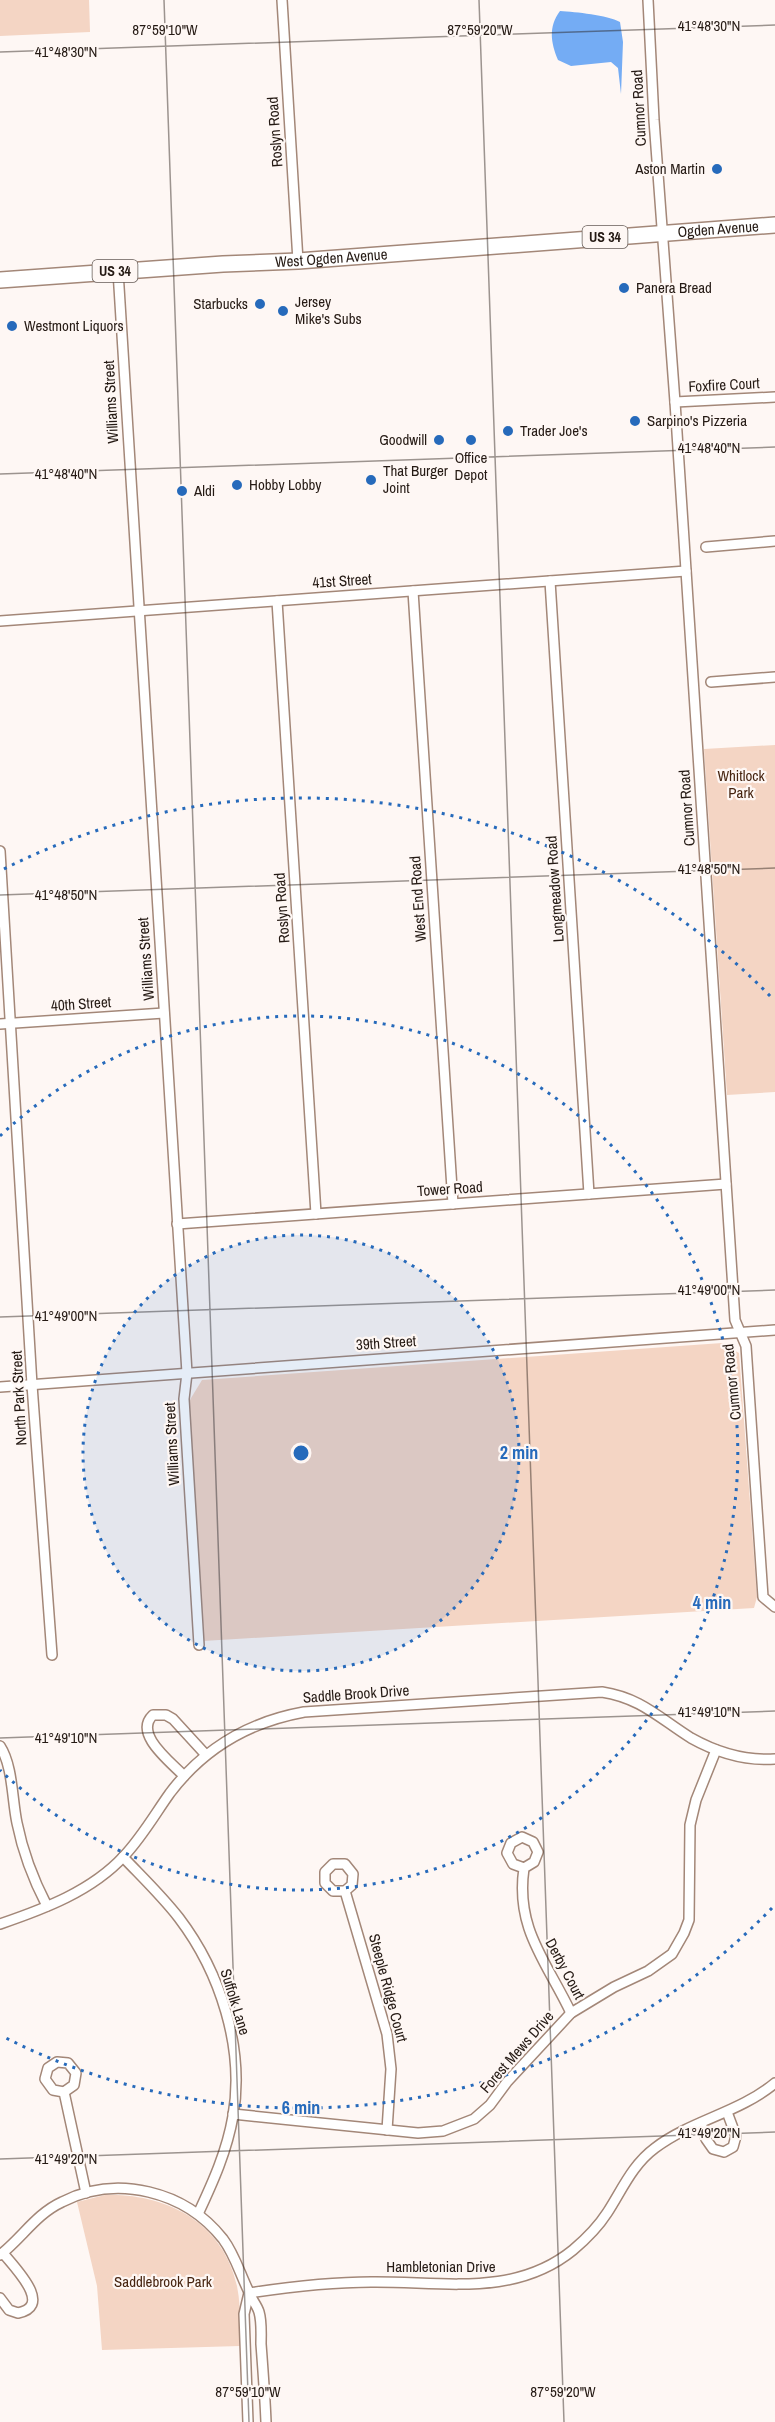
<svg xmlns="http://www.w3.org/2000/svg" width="775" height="2422" font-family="'Archivo Narrow',sans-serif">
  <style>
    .green { fill: #f4d5c4 }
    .water { fill: #74acf4 }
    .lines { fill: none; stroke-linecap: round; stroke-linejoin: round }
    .street-casing { stroke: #a38778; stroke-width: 12 }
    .primary-casing { stroke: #a38778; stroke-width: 18 }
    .street { stroke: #fff; stroke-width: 9 }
    .primary { stroke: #fff; stroke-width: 15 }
    .ticks { fill: none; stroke: #251a14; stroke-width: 1.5; stroke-opacity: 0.45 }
    .ring { fill: none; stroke: #266abb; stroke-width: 3; stroke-dasharray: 3 6 }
    .poi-dot { fill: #266abb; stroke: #fef7f4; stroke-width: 2 }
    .labels { text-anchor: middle; stroke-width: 4.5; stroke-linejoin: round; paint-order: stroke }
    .shield { fill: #fef7f4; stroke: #665c57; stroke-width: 1.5 }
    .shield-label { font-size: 14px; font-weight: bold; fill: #251a14 }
    .street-label { font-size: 15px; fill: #251a14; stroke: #fef7f4 }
    .poi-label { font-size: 15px; fill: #251a14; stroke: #fef7f4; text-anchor: start }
    .park-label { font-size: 15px; fill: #462410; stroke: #fef7f4 }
    .ticks-label { font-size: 15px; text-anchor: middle; fill: #251a14; stroke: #fef7f4; stroke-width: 4.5; stroke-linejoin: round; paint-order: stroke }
    .centre { fill: #266abb; stroke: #fef7f4; stroke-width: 3 }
    .ring-label { font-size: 18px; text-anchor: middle; font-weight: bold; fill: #266abb; stroke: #fef7f4; stroke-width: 4.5; stroke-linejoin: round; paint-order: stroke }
  </style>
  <rect width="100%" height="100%" fill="#fef7f4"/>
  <g class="green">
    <path d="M0,0H89L90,32L0,36Z"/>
    <path d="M775,745V1092L727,1095L704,749Z"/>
    <path d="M722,1343L739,1353L757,1597L754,1608L203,1641L188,1403L202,1380Z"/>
    <path d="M105,2195C166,2193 223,2222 237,2286C241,2306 240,2327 240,2346L102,2350L97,2286L77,2202Z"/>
  </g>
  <path class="water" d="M560,11C576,12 607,15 620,22L623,42L621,94L618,68L611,62L571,66L558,60C551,43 548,27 560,11Z"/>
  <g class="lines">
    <defs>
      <g id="street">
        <path d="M282,0L298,261"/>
        <path d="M648,0L654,120L675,402L735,1320L746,1346L763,1597L775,1607"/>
        <path d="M118,271L187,1373L184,1399L199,1645"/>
        <path d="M675,402L775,397"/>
        <path d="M706,547L775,541"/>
        <path d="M550,581L589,1194"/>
        <path d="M413,591L453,1204"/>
        <path d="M277,601L316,1214"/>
        <path d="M0,621L686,571"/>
        <path d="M711,682L775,677"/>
        <path d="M0,851L32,1385L52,1655"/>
        <path d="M0,1024L164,1013"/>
        <path d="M177,1224L726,1184"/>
        <path d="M0,1387L775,1330"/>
        <path d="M0,1746C13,1766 12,1800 17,1823C23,1853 33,1879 47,1906"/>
        <path d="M184,1776C171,1762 133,1734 153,1715H166L173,1719L206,1755"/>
        <path d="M123,1857C142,1877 162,1896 179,1918C220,1972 245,2048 233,2116C227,2151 213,2182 198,2214"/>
        <path d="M524,1868L513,1864L507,1853L511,1843L522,1837L533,1842L538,1852L534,1862L524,1868C515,1929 547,1962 571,2013"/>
        <path d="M345,1891H333L325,1883V1872L333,1864H345L353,1874L352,1885L345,1891L387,2034L391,2069L387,2130"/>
        <path d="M0,1924C44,1909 92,1891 124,1856C142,1837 155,1814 170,1793C204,1748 249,1722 304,1712L602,1692C641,1698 659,1718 691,1738C716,1752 746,1761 775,1759"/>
        <path d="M64,2092L53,2090L45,2079L48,2068L57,2062L68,2063L76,2073L74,2085L64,2092L86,2193"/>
        <path d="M233,2114L418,2133L443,2131L474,2119L490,2105L507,2082L571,2013L614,1987L648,1971L672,1954L684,1933L689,1920L690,1825L696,1800L716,1750"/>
        <path d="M701,2123L706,2139L713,2149L724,2152L733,2147L736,2136L727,2112"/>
        <path d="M0,2255C22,2238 36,2214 62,2202C117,2174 185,2191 223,2239C235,2255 240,2274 249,2292C251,2299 257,2305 259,2312C262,2322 261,2335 261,2344C263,2370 265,2396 266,2422"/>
        <path d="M249,2293C289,2287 330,2282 371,2282C441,2281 514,2298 573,2250C586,2239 598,2227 607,2213C622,2190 632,2165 655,2148C692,2120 739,2113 775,2083"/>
        <path d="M0,2298L9,2310L18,2313C54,2306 14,2267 3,2253"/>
        <path d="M248,2422L244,2314L249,2293"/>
      </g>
      <g id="primary">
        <path id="s1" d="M0,280L223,264L298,261L775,225"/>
      </g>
    </defs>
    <use href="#street" class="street-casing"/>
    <use href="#primary" class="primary-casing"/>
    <use href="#street" class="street"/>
    <use href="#primary" class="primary"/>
  </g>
  <path class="ticks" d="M164,0L249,2422M479,0L564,2422M0,52L775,25M0,474L775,447M0,895L775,868M0,1317L775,1290M0,1738L775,1711M0,2159L775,2132"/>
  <circle cx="301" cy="1453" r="218" fill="#266abb" fill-opacity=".12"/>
  <g class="ring">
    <circle cx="301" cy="1453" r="218"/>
    <path d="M0 1136A437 437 0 1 1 0 1770"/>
    <path d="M772 1908A655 655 0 0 1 4 2037M4 869A655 655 0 0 1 772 998"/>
  </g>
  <g class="poi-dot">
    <circle cx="717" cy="169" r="6"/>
    <circle cx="624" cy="288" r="6"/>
    <circle cx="260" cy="304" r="6"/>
    <circle cx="283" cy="311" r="6"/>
    <circle cx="12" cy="326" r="6"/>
    <circle cx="635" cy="421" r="6"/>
    <circle cx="508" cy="431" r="6"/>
    <circle cx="439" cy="440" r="6"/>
    <circle cx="471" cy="440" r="6"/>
    <circle cx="371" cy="480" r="6"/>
    <circle cx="237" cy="485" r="6"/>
    <circle cx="182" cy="491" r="6"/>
  </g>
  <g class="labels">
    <g class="shield">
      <rect x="582.5" y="226" width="45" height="22" rx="4.5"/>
      <rect x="92.5" y="260" width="45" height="22" rx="4.5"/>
    </g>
    <g class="shield-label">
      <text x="605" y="242">US 34</text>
      <text x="115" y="276">US 34</text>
    </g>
    <g class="street-label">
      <text transform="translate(639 108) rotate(-93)" y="5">Cumnor Road</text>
      <text transform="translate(275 132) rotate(-94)" y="5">Roslyn Road</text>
      <text dy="5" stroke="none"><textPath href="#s1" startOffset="720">Ogden Avenue</textPath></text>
      <text dy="5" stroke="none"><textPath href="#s1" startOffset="332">West Ogden Avenue</textPath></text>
      <text transform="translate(724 385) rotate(-3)" y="5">Foxfire Court</text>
      <text transform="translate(111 402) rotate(-93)" y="5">Williams Street</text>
      <text transform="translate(342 581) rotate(-4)" y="5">41st Street</text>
      <text transform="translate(687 808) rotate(-94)" y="5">Cumnor Road</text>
      <text transform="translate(555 889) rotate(-94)" y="5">Longmeadow Road</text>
      <text transform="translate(418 899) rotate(-94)" y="5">West End Road</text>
      <text transform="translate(282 908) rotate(-94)" y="5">Roslyn Road</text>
      <text transform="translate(146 959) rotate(-94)" y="5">Williams Street</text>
      <text transform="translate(81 1004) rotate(-4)" y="5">40th Street</text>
      <text transform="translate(450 1189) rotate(-4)" y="5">Tower Road</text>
      <text transform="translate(386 1343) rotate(-4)" y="5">39th Street</text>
      <text transform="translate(732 1382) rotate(-96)" y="5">Cumnor Road</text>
      <text transform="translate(19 1398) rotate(-93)" y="5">North Park Street</text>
      <text transform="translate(172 1444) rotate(-93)" y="5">Williams Street</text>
      <text transform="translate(356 1694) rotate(-4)" y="5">Saddle Brook Drive</text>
      <text transform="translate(565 1969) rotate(62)" y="5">Derby Court</text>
      <text transform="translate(388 1988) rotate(75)" y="5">Steeple Ridge Court</text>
      <text transform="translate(235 2002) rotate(73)" y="5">Suffolk Lane</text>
      <text transform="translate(517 2052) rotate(-49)" y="5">Forest Mews Drive</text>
      <text x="441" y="2272">Hambletonian Drive</text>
    </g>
    <g class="poi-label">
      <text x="705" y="174" text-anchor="end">Aston Martin</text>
      <text x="636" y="293">Panera Bread</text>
      <text x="295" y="307">Jersey<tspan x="295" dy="17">Mike's Subs</tspan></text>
      <text x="248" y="309" text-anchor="end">Starbucks</text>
      <text x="24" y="331">Westmont Liquors</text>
      <text x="647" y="426">Sarpino's Pizzeria</text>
      <text x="520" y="436">Trader Joe's</text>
      <text x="427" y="445" text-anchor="end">Goodwill</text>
      <text x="471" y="463" text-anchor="middle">Office<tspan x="471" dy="17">Depot</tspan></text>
      <text x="383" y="476">That Burger<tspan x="383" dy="17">Joint</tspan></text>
      <text x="249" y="490">Hobby Lobby</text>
      <text x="194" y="496">Aldi</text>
    </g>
    <g class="park-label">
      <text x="741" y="781">Whitlock<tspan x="741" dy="17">Park</tspan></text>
      <text x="163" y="2287">Saddlebrook Park</text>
    </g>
  </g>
  <g class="ticks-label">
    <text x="709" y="31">41°48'30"N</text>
    <text x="165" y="35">87°59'10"W</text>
    <text x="480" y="35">87°59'20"W</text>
    <text x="66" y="57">41°48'30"N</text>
    <text x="709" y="453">41°48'40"N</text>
    <text x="66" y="479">41°48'40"N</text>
    <text x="709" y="874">41°48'50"N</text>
    <text x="66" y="900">41°48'50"N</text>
    <text x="709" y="1295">41°49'00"N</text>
    <text x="66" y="1321">41°49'00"N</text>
    <text x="709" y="1717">41°49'10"N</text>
    <text x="66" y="1743">41°49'10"N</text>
    <text x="709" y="2138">41°49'20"N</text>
    <text x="66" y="2164">41°49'20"N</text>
    <text x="248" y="2397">87°59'10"W</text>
    <text x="563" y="2397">87°59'20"W</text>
  </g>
  <circle cx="301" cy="1453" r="9" class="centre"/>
  <g class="ring-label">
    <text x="519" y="1459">2 min</text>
    <text x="712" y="1609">4 min</text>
    <text x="301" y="2114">6 min</text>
  </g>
</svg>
